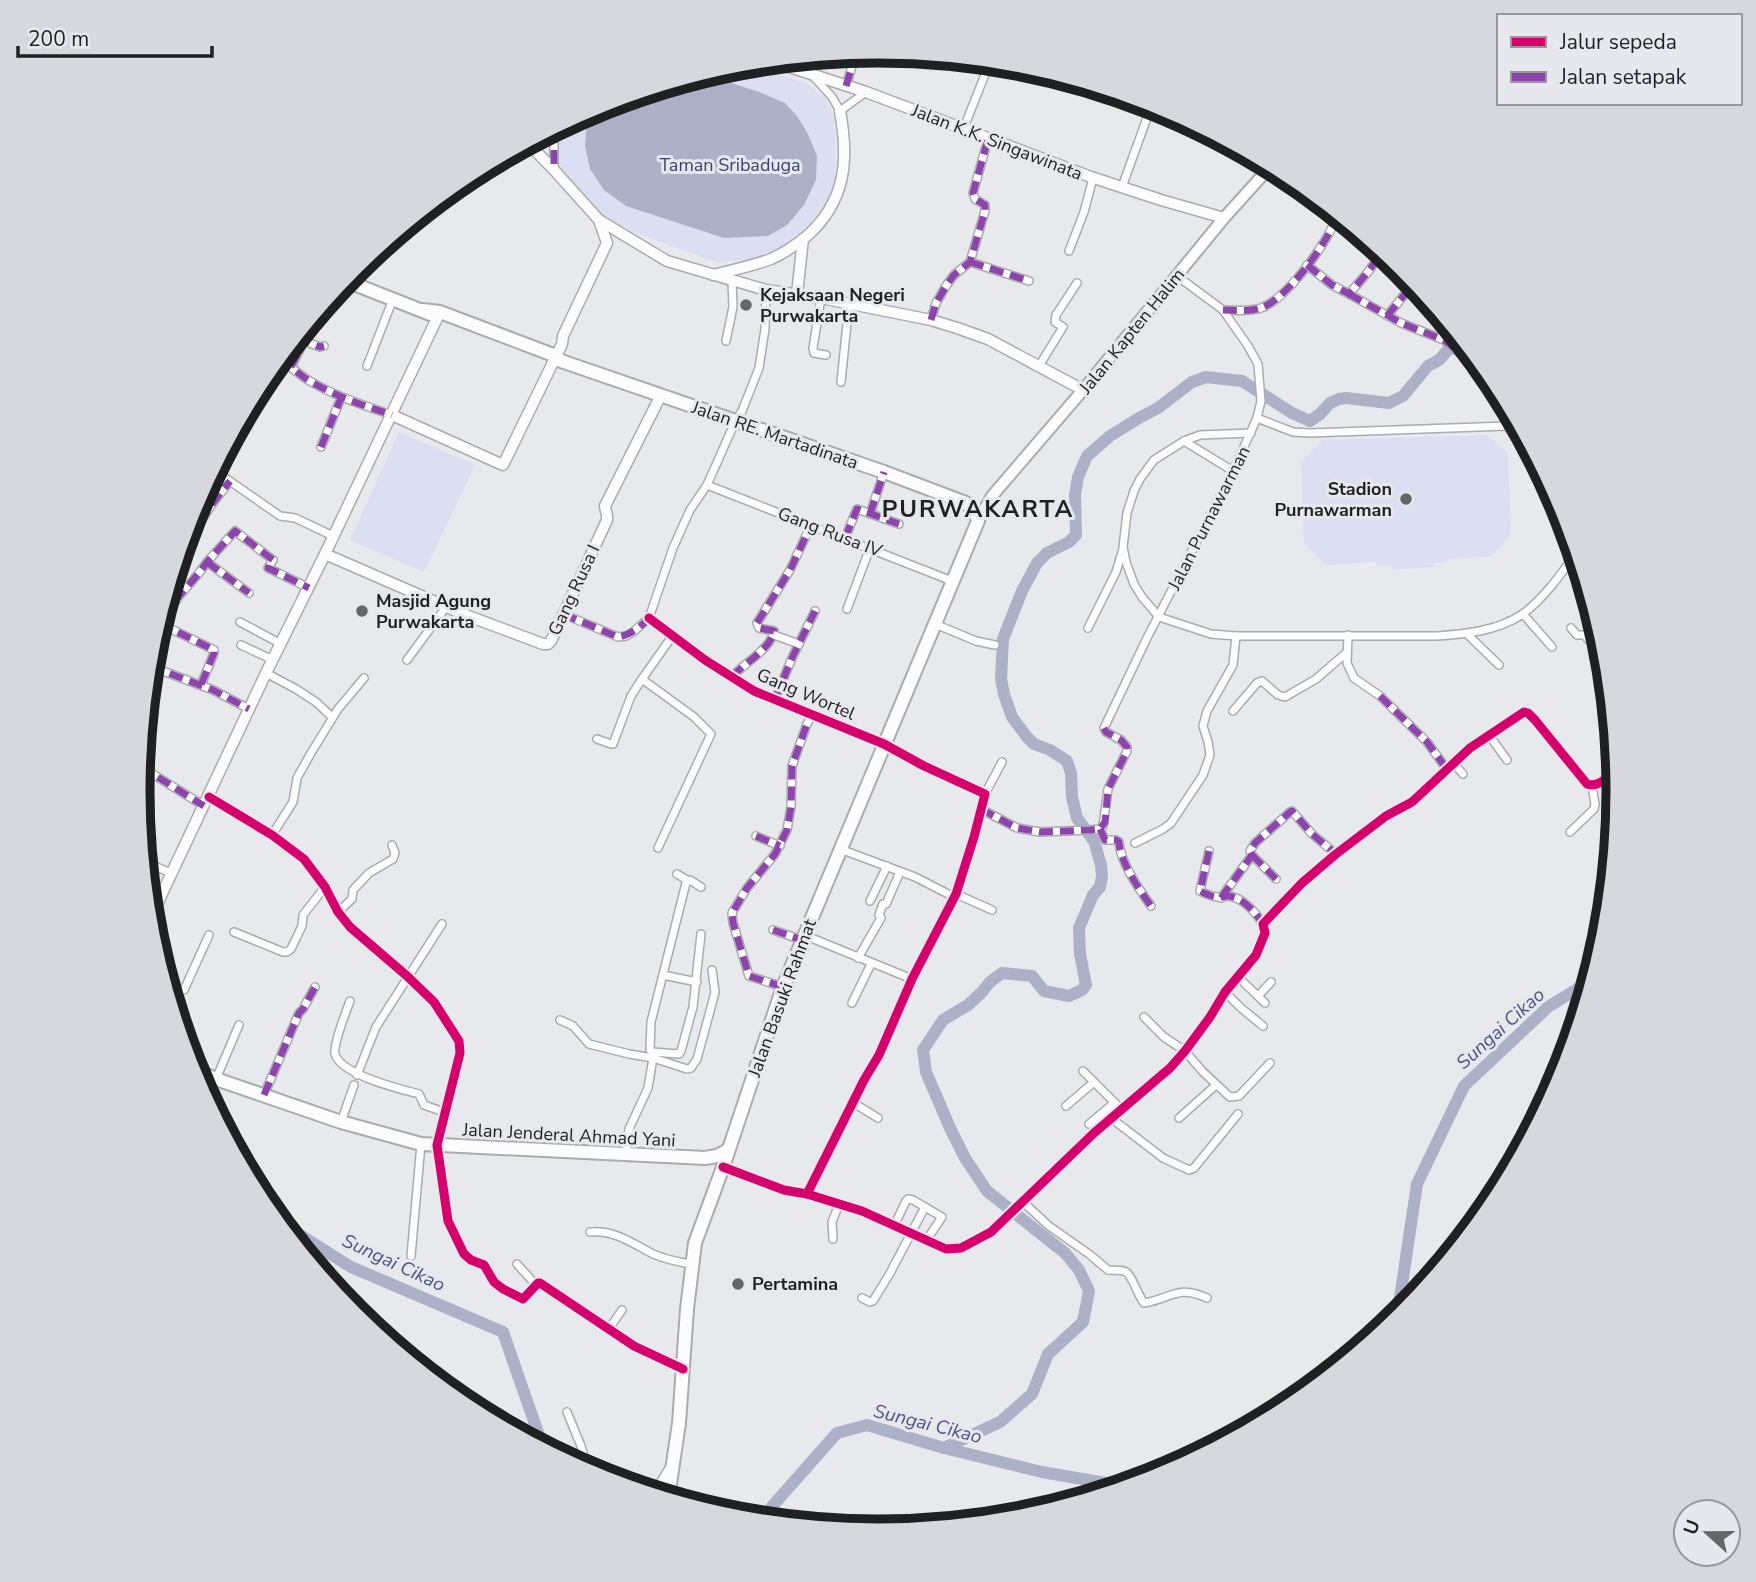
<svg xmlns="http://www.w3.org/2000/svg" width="1756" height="1582" font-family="'Nunito Sans',sans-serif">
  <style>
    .green { fill: #dbdff1 }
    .water { fill: #acb1c8 }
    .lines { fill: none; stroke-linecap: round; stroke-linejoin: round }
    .river { stroke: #acb1c8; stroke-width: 12 }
    .street-casing { stroke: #aaabad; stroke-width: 10 }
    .secondary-casing { stroke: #aaabad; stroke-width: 13 }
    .primary-casing { stroke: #aaabad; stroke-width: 14 }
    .highway-casing { stroke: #aaabad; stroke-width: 16 }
    .street { stroke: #fcfcfc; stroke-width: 7 }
    .secondary { stroke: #fcfcfc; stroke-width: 10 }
    .primary { stroke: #fcfcfc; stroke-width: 10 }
    .highway { stroke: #fcfcfc; stroke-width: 12 }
    .quiet { stroke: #8e44ad; stroke-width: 7; stroke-dasharray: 14 7; stroke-linecap: butt }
    .cycleway-casing { stroke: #e7e8ed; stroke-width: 13 }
    .cycleway { stroke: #d6006c; stroke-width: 9 }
    .poi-dot { fill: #656668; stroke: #e7e8ed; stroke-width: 2.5 }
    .labels { text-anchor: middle; stroke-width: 6; stroke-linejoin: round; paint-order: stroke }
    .street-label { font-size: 18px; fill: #1f2021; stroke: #e7e8ed }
    .park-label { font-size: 18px; fill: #3c4270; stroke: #e7e8ed }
    .poi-label { font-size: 18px; font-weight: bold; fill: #1f2021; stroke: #e7e8ed; text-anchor: start }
    .water-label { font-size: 19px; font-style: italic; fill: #4c5483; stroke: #e7e8ed }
    .district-label { font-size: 24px; font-weight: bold; letter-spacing: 2px; fill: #1f2021; stroke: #e7e8ed }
    .rim { fill: none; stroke: #1f2021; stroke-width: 9 }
  </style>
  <rect width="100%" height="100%" fill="#e8e9ec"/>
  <g class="green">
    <path d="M746,64L806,83L825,98L834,116L836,150L835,182L829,198L806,227L782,247L754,258L719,263L638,234L601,215L572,184L557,165L560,126L595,107L734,65Z"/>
    <path d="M399,432L475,465L424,572L350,540Z"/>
    <path d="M1487,435L1508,453L1511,535L1491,556L1448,559L1447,562L1433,563V567L1392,570L1391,565L1376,566V562L1326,565L1304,543L1301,462L1323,440Z"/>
  </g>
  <path class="water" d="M704,74L759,92L785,103L797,116L808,134L817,156L816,180L804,205L787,225L768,236L724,238L626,206L604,190L590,169L585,146L587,119L592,109Z"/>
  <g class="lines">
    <g class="river">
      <path d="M278,1221L351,1267L503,1332L543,1447"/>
      <path d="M1397,1318L1417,1184L1464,1086L1548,1007L1590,981"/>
      <path d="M944,1448L1000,1422L1032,1394L1048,1354L1083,1322L1089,1291L1079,1270L1065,1253L987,1191L965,1158L951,1130L926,1072L923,1050L943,1020L968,1005L981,993L990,982L1002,973L1032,976L1044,991L1069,996L1082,990L1086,985L1080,954L1079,928L1093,895L1100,887L1102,877L1101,865L1094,841L1077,818L1072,797L1071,773L1067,761L1050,750L1034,744L1027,737L1012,717L1004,694L1001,679L1003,639L1022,591L1037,563L1047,553L1069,542L1076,535L1075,495L1078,477L1087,456L1110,436L1139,418L1158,408L1192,382L1206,377L1242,381L1292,413L1310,421L1320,414L1330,403L1339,399L1346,398L1389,403L1403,396L1428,366L1439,360L1447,351L1462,342"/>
      <path d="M760,1520L837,1433L867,1425L944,1448L1042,1472L1123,1486"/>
    </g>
    <defs>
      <g id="street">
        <path d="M813,76L832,97L840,111L866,92"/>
        <path d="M846,86L856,53"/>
        <path d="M554,129V170"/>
        <path d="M963,130L990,62"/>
        <path d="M1122,187L1152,104"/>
        <path d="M1069,251L1084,212L1092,182L1091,177"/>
        <path d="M970,262L1029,281"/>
        <path d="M1307,265L1332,285L1349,294L1368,272L1382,252"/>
        <path d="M355,284L364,260"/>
        <path d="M1349,294L1401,323L1444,340L1495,382"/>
        <path d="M821,298L813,348L814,353L826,355"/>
        <path d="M1223,310C1235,310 1249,312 1261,308C1287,299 1330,240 1337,215"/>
        <path d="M1387,316L1414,283"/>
        <path d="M931,320L936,303L946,286L954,275L970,262L985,211V205L975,199L973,193L988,139"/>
        <path d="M726,341L733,307L732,281"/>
        <path d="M279,360C293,367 301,377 315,384C340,398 366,406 392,415"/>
        <path d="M367,366L393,299"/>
        <path d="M1039,366L1063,327L1055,322L1056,315L1077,283"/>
        <path d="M291,367L304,341L320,347L324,346"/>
        <path d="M841,382L849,304"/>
        <path d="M1257,418L1293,432L1310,433L1507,426L1519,428"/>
        <path d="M1251,433L1200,435L1184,441L1154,460L1140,479L1134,491L1127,513L1123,547L1126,562L1134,584L1142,597L1159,617L1211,634L1236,636H1437C1465,634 1497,631 1521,615C1542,601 1562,573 1576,553"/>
        <path d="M1184,441L1233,471"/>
        <path d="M321,447L341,398"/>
        <path d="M214,470L280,516L295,518L333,536"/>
        <path d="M707,485L952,581"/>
        <path d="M1555,495L1556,522"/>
        <path d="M870,514L884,472"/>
        <path d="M845,538L857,509L899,524"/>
        <path d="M189,540L212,504L230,481"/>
        <path d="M207,562L249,593"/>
        <path d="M168,593L177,600"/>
        <path d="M847,609L870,548"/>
        <path d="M563,614L618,637L626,636L633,632L649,618L673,548L690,510L707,485L735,422L742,411L759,368L765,329L766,290"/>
        <path d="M1523,614L1552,647"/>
        <path d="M161,617L199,573L207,562L235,531L273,560L268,568L309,588"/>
        <path d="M649,618L705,660L754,691L884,744L924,766L985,794L974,837L956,894L912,979L879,1055L864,1080L807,1194L784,1190L723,1167"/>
        <path d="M240,622L281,644"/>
        <path d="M159,623L214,650V653L201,685"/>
        <path d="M935,624L976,641L995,645"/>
        <path d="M1088,628L1116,572L1123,549"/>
        <path d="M1571,628L1577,635H1584L1605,658"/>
        <path d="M1467,634L1499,665"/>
        <path d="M774,635L799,644"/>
        <path d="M1348,635L1347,663L1354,678L1380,696L1427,742L1446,768"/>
        <path d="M241,645L273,660"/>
        <path d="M407,660L446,607"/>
        <path d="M150,666L213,690L249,709"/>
        <path d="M266,673L296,689L316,702L332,717"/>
        <path d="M732,677C744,663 771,649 774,631L759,628L757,623L790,570L811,525"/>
        <path d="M775,699L792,658L815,611"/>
        <path d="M1233,711L1257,683L1262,681L1278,695L1285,697L1316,679L1346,653"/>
        <path d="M1489,735L1507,760"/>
        <path d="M597,739L611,744H613L631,696L642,679"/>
        <path d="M143,741L144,739"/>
        <path d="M1453,763L1463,774"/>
        <path d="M140,766L204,806"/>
        <path d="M985,794L1002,762"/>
        <path d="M209,797L272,835L304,859L325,887L338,912L350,927L407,976L434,1002L459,1041L460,1053L437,1145L448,1221L464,1254L471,1260L484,1265L494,1282L503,1289L523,1299L538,1283H540L634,1346L683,1369"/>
        <path d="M981,809L1017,828L1040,832L1090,830L1100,829L1103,826L1108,789L1127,751V747L1121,740L1106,732L1104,728L1147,638L1233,471L1257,418L1261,401L1258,364L1248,346L1223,310L1177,276"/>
        <path d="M1100,829L1105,840H1116L1119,842C1120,862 1139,889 1151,906"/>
        <path d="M1570,832L1594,809L1595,804L1592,786"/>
        <path d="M272,835L293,802L297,778L311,753L338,709L364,678"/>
        <path d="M756,836L780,846"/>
        <path d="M1135,843L1163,829L1171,823L1203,775L1210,755L1208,742L1203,726L1207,711L1233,665L1236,636"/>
        <path d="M658,848L711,734L694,717L642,679L673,635"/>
        <path d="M840,849L915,877L954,897"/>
        <path d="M1209,851L1200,891C1206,894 1214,898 1222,897C1224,897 1225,896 1227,896C1242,896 1256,913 1263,924"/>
        <path d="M1252,855L1276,879"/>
        <path d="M145,862L171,873"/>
        <path d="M677,874L687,880"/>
        <path d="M956,894L992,910"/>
        <path d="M1221,898L1252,855L1250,851L1255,843L1290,812L1292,811L1312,834L1336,854"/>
        <path d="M870,901L887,866"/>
        <path d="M338,912L352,899L353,890L369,873L393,859L395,853L392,845"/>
        <path d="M773,930L802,940"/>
        <path d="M234,932L283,952H287L291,949L302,926L303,915L325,887"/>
        <path d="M804,935L912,979"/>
        <path d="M858,958L881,918L879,915L883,904H886L900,872"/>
        <path d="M663,975L697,982"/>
        <path d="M1238,977L1265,1003"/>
        <path d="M167,986L180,991L184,990L209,935"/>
        <path d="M783,987L749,976L733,923L732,913L747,888L775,854L787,830L791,807L792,766L807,724L812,714"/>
        <path d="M1225,992L1241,1008L1263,1026"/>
        <path d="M1258,996L1271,982"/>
        <path d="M350,1001C346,1012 333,1044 335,1054C341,1075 400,1089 419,1094L424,1105L444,1112"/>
        <path d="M852,1003L871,964"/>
        <path d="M1144,1017L1164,1037L1185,1051L1203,1072L1230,1097L1239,1096L1270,1063"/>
        <path d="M560,1020L573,1026L589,1044L629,1054L653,1058L687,1069L691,1068L697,1059L713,1000L715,992L712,970"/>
        <path d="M652,1052L679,1054L681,1051L693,1007L701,934"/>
        <path d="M1083,1071L1122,1110"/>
        <path d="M357,1075L376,1027L442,924"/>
        <path d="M216,1079L239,1025"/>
        <path d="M264,1095L299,1013L303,1009L315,987"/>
        <path d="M852,1102L878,1118"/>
        <path d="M1066,1106L1094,1082"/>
        <path d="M1111,1118L1163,1158L1189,1170L1194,1168L1238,1114"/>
        <path d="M1179,1118L1216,1085"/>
        <path d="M341,1122L354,1085"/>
        <path d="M1089,1124L1114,1103"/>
        <path d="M626,1153L629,1129L648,1088L653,1058L652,1052L650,1050L651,1022L686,883L690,880L701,887"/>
        <path d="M807,1194L862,1211L946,1249L961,1248L991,1232L1094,1133L1170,1068L1185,1051L1210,1017L1225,992L1256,955L1265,933L1263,924L1302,883L1336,854L1386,816L1412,802L1470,748L1524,712L1528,713L1535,720L1587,784C1598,788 1608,777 1616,770"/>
        <path d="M1022,1201L1049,1226L1089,1254L1108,1270C1112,1271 1121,1269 1126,1272C1132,1275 1138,1296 1144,1303C1171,1299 1177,1284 1207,1298"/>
        <path d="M894,1226L906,1201L908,1199L913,1200L942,1217L926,1241"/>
        <path d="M590,1232C615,1230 632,1243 653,1254C665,1259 678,1262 691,1264"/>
        <path d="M833,1239L832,1222L839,1204"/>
        <path d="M411,1256L421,1144"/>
        <path d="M517,1264L536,1285"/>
        <path d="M862,1298L870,1302L873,1301L889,1275L925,1207"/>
        <path d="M608,1330L622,1310"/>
        <path d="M567,1412L581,1446L588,1471"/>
        <path d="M654,1493L669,1468"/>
      </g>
      <g id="secondary">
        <path d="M771,61L866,92L1091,177L1161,200L1224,218"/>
        <path d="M528,143L554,170L599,220L667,261L766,290L821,298L931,320L957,328L988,339L1083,390"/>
        <path d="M713,275C732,270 752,266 771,259C784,253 796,245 807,236C846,201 849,160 840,111"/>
        <path d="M797,294L803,239"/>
        <path d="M392,415L503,465L562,344L563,336L607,243L599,220"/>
        <path d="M325,554L463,614L543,644H548L551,641L607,520V516L605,506L661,395"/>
        <path d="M150,919L266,673L325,554L440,312"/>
      </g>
      <path id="primary" d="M978,521L992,496L1083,390L1224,218L1271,166"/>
      <g id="highway">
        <path d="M344,280L430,314"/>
        <path d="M423,310L440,312L556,356L561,361L884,472L966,503L975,512L978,521L783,987L723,1167L695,1243L687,1309L679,1423L668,1497"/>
        <path d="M192,1069L216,1079L341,1122L421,1144L705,1158L717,1156L728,1150"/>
      </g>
    </defs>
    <use href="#street" class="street-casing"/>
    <use href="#secondary" class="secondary-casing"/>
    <use href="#primary" class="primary-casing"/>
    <use href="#highway" class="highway-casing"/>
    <use href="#street" class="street"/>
    <use href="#secondary" class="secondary"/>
    <use href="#primary" class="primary"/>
    <use href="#highway" class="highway"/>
    <g class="quiet">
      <path d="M846,86L856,53"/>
      <path d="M554,129V170"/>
      <path d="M970,262L1029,281"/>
      <path d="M1307,265L1332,285L1349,294L1368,272L1382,252"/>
      <path d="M1349,294L1401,323L1444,340L1495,382"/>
      <path d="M1223,310C1235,310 1249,312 1261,308C1287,299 1330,240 1337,215"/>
      <path d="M1387,316L1414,283"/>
      <path d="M931,320L936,303L946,286L954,275L970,262L985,211V205L975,199L973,193L988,139"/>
      <path d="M279,360C293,367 301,377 315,384C340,398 366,406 392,415"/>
      <path d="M291,367L304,341L320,347L324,346"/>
      <path d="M321,447L341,398"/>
      <path d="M870,514L884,472"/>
      <path d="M845,538L857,509L899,524"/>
      <path d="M189,540L212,504L230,481"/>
      <path d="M207,562L249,593"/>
      <path d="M563,614L618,637C631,635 640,627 649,618"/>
      <path d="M161,617L199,573L207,562L235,531L273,560L268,568L309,588"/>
      <path d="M159,623L214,650V653L201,685"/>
      <path d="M150,666L213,690L249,709"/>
      <path d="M732,677C744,663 771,649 774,631L759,628L757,623L790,570L811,525"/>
      <path d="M1380,696L1427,742L1446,768"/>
      <path d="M775,699L792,658L815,611"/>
      <path d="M143,741L144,739"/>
      <path d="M140,766L204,806"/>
      <path d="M981,809L1017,828L1040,832L1090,830L1100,829L1105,822L1108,789L1127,751V747L1121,740L1106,732L1104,728"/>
      <path d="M1100,829L1105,840H1116L1119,842C1120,862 1139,889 1151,906"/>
      <path d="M756,836L780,846"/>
      <path d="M1209,851L1200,891C1206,894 1214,898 1222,897C1224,897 1225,896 1227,896C1242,896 1256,913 1263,924"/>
      <path d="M1252,855L1276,879"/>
      <path d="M1221,898L1252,855L1250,851L1255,843L1290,812L1292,811L1312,834L1336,854"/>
      <path d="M773,930L802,940"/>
      <path d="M783,987L749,976L733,923L732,913L747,888L775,854L787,830L791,807L792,766L807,724L812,714"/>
      <path d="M264,1095L299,1013L303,1009L315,987"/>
    </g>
    <defs>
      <g id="cycleway">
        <path d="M649,618L705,660L754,691L884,744L924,766L985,794L974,837L956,894L912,979L879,1055L864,1080L807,1194L784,1190L723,1167"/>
        <path d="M209,797L272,835L304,859L325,887L338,912L350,927L407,976L434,1002L459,1041L460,1053L437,1145L448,1221L464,1254L471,1260L484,1265L494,1282L503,1289L523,1299L538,1283H540L634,1346L683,1369"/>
        <path d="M807,1194L862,1211L946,1249L961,1248L991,1232L1094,1133L1170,1068L1185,1051L1210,1017L1225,992L1256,955L1265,933L1263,924L1302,883L1336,854L1386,816L1412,802L1470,748L1524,712L1528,713L1535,720L1587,784C1598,788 1608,777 1616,770"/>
      </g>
    </defs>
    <use href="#cycleway" class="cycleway-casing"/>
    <use href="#cycleway" class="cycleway"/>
  </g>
  <g class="poi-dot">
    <circle cx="746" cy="305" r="7"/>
    <circle cx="1406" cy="499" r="7"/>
    <circle cx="362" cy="611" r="7"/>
    <circle cx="738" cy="1284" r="7"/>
  </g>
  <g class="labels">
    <g class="street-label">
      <text transform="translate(997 142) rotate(21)" y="6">Jalan K.K. Singawinata</text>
      <text transform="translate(1132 331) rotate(-51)" y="6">Jalan Kapten Halim</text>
      <text transform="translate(775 435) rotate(19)" y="6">Jalan RE. Martadinata</text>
      <text transform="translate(1209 518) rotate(-63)" y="6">Jalan Purnawarman</text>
      <text transform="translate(830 532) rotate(21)" y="6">Gang Rusa IV</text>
      <text transform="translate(574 590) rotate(-65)" y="6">Gang Rusa I</text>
      <text transform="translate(806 694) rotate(23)" y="6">Gang Wortel</text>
      <text transform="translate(782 998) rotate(-70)" y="6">Jalan Basuki Rahmat</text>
      <text transform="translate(569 1135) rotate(3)" y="6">Jalan Jenderal Ahmad Yani</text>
    </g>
    <g class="park-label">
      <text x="730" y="171">Taman Sribaduga</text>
    </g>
    <g class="poi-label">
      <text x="760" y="301">Kejaksaan Negeri<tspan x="760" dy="21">Purwakarta</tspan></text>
      <text x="1392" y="495" text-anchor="end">Stadion<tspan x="1392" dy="21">Purnawarman</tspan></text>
      <text x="376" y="607">Masjid Agung<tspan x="376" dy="21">Purwakarta</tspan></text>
      <text x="752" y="1290">Pertamina</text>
    </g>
    <g class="water-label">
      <text transform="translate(1500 1028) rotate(-42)" y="7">Sungai Cikao</text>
      <text transform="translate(394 1262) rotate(25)" y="7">Sungai Cikao</text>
      <text transform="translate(928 1423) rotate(14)" y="7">Sungai Cikao</text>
    </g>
    <g class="district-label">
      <text x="978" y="517">PURWAKARTA</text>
    </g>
  </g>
  <path d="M0 0H1756V1582H0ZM150 791a728 728 0 1 1 1456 0a728 728 0 1 1-1456 0Z" fill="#d7d8dd" fill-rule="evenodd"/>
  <path class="rim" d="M150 791a728 728 0 1 1 1456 0a728 728 0 1 1-1456 0Z"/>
  <rect x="1497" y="14" width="245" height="91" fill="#e7e8ed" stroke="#97989b" stroke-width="2"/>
  <rect x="1511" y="37" width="35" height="10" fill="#d6006c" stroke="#97989b" stroke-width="2"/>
  <text x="1560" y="49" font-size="21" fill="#1f2021">Jalur sepeda</text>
  <rect x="1511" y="72" width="35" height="10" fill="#8e44ad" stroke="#97989b" stroke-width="2"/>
  <text x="1560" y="84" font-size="21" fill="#1f2021">Jalan setapak</text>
  <g transform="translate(1707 1533) rotate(291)"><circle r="33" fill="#e7e8ed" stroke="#97989b" stroke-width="2"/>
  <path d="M0-5L12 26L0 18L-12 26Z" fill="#656668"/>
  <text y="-10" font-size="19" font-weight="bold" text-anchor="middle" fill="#1f2021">U</text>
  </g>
  <path d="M18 46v10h194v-10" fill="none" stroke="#1f2021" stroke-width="3.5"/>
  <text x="28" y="46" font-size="21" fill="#1f2021" stroke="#e7e8ed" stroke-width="5" paint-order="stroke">200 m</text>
</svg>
